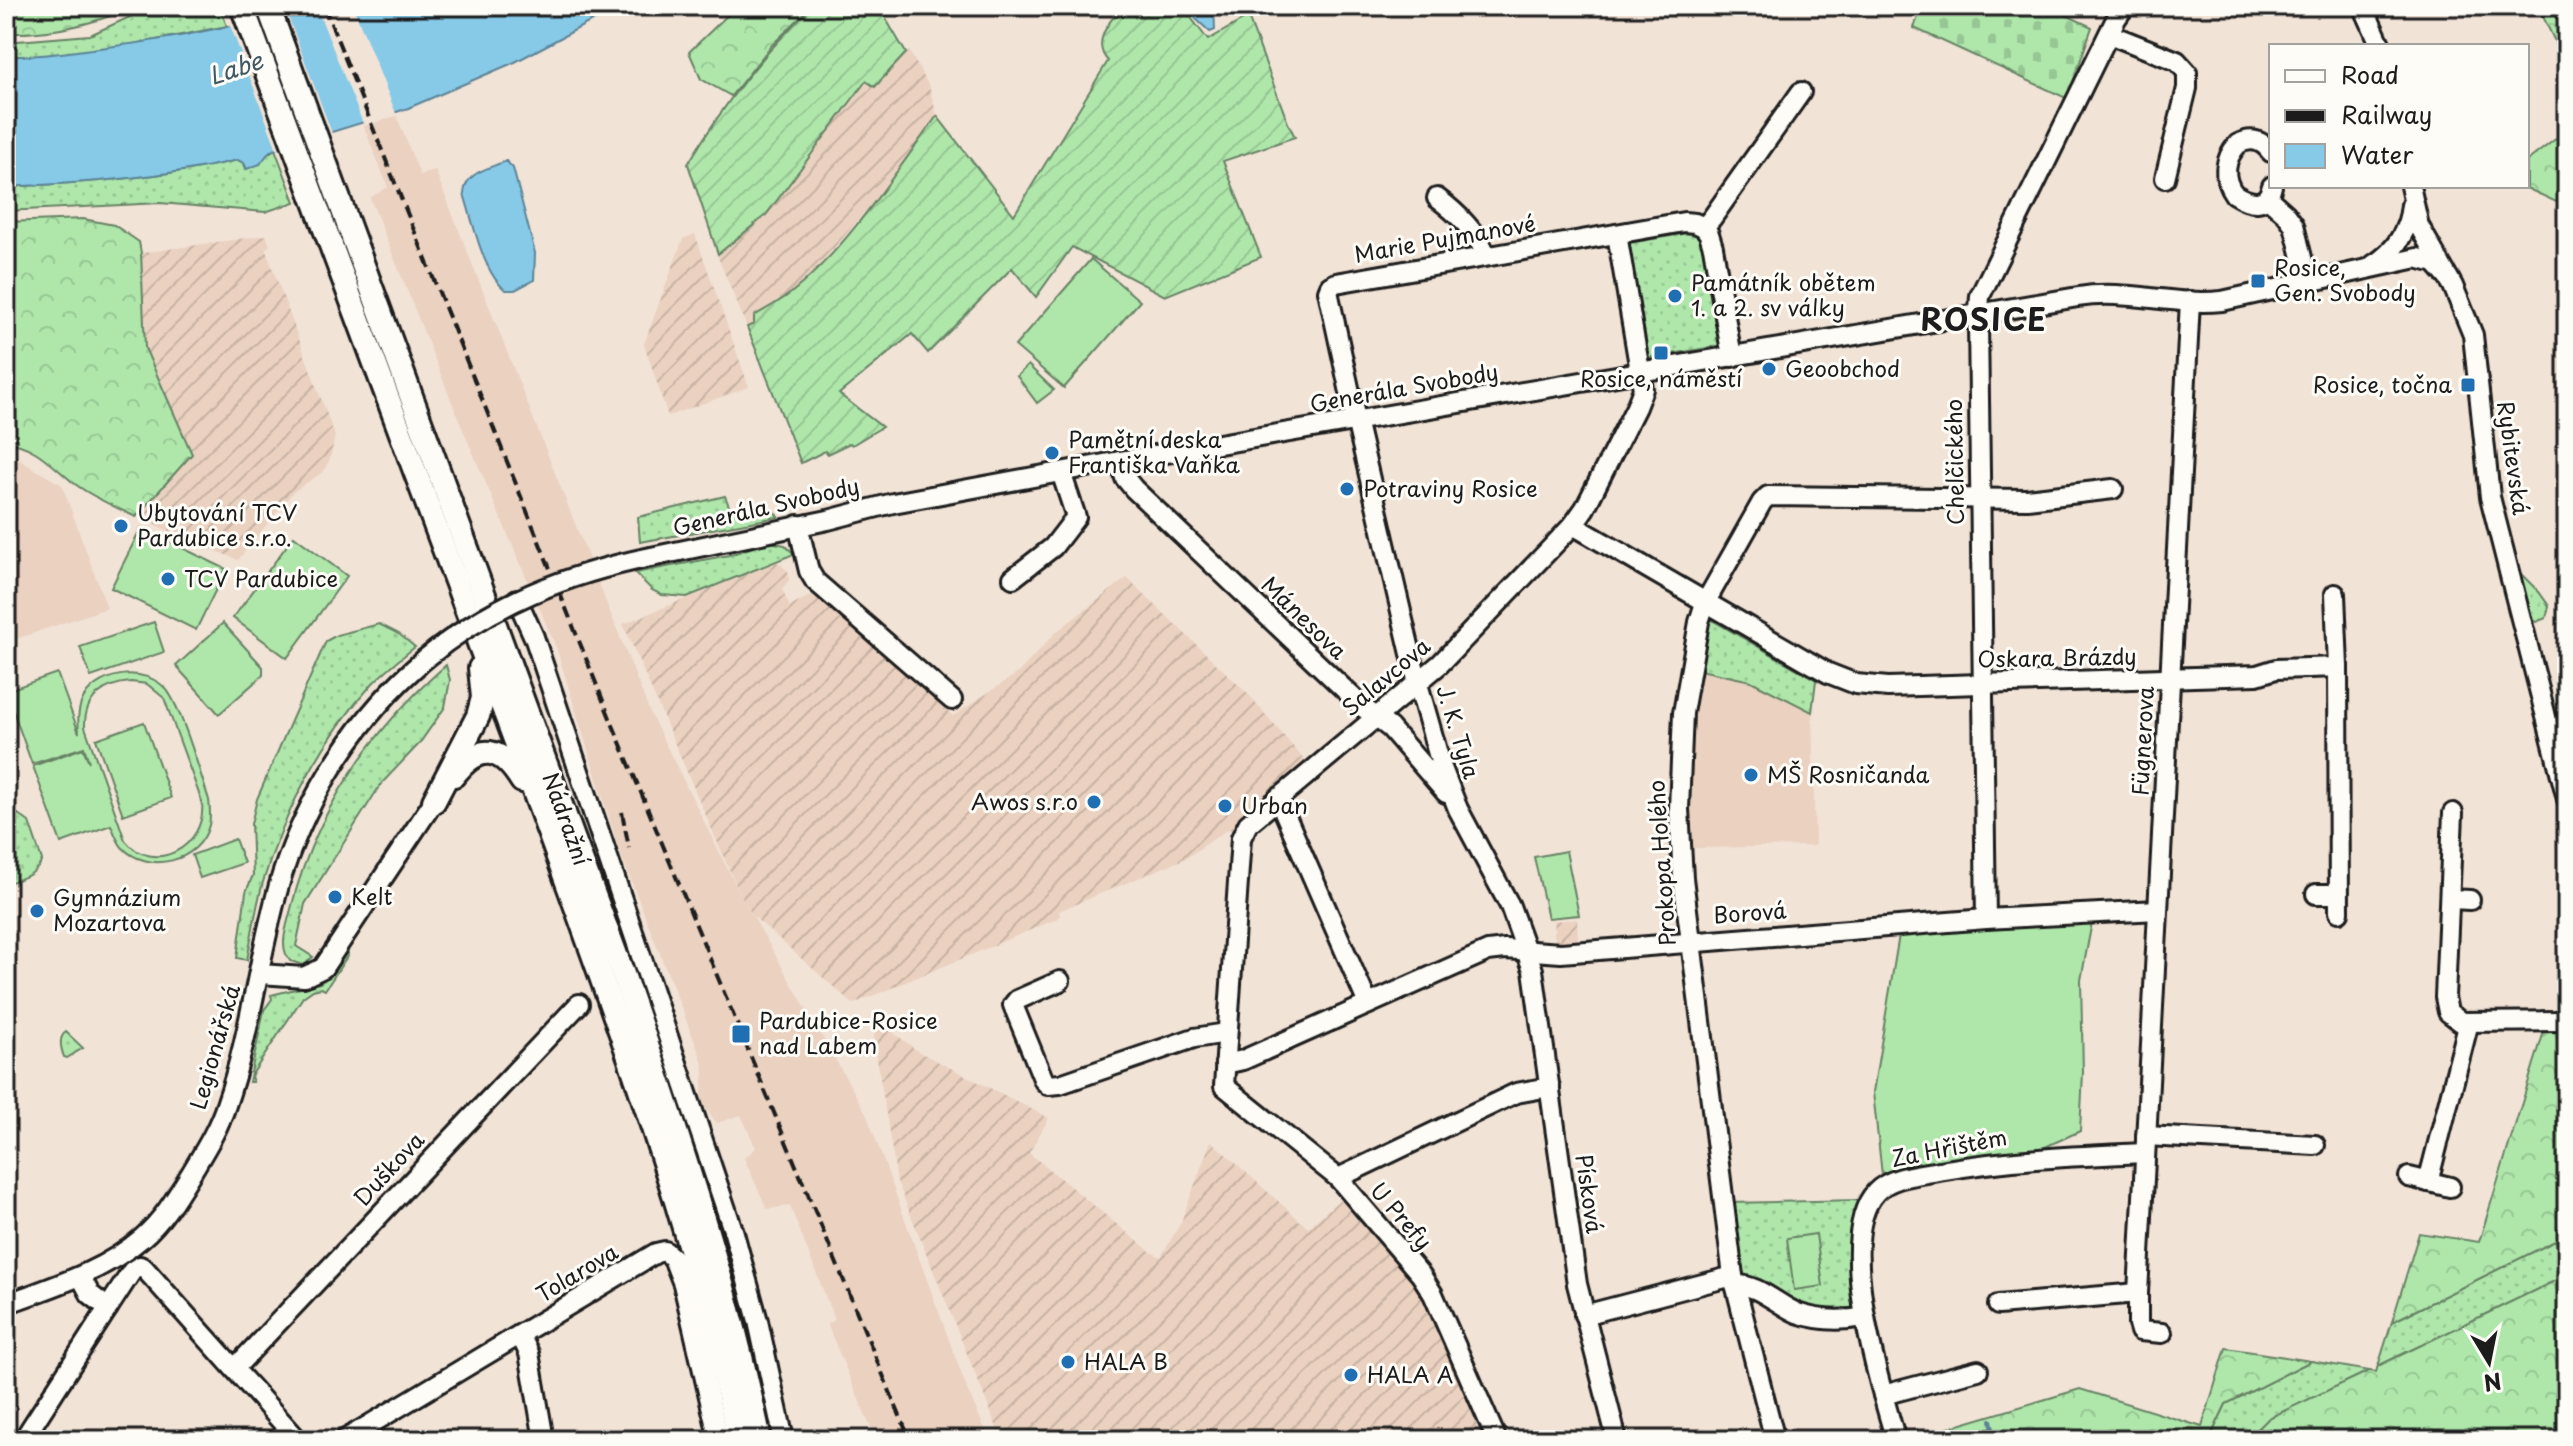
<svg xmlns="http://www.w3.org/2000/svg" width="2573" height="1446" font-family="'Playpen Sans',sans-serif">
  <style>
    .built { fill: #ead1c0 }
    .industrial { fill: url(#industrial-furrows) }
    .grass { fill: url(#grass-dots); stroke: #668264; stroke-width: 2 }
    .forest { fill: url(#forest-crowns); stroke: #668264; stroke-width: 2 }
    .cemetery { fill: url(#cemetery-stones); stroke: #668264; stroke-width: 2 }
    .garden { fill: url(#garden-furrows); stroke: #668264; stroke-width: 2 }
    .pitch { fill: #afe7ab; stroke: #668264; stroke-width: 2; fill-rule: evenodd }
    .water { fill: #87cae8; stroke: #5c8496; stroke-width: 2 }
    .pier { fill: #f2e3d7 }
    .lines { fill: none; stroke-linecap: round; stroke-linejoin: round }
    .stream { stroke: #5c8496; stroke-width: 4 }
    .minor-casing { stroke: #1c1c1c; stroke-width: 24 }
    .major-casing { stroke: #1c1c1c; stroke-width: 28 }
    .minor { stroke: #fdfcf7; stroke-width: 18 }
    .major { stroke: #fdfcf7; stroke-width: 22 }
    .rail { stroke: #1c1c1c; stroke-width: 4; stroke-dasharray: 12 6; stroke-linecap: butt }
    .minor-bridge-casing { stroke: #1c1c1c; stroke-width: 24; stroke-linecap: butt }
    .minor-bridge { stroke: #fdfcf7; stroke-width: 18 }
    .poi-dot { fill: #1f6fb2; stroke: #fdfcf7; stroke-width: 3 }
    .labels { text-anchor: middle; stroke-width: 6; stroke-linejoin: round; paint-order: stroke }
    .street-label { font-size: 22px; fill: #1c1c1c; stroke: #fdfcf7 }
    .poi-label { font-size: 22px; fill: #1c1c1c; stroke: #fdfcf7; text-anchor: start }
    .water-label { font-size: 24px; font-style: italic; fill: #415963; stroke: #fdfcf7 }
    .district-label { font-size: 30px; font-weight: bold; letter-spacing: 2px; fill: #1c1c1c; stroke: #fdfcf7 }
  </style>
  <defs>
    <pattern id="industrial-furrows" width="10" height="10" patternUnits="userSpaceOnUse" patternTransform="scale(2)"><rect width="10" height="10" fill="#ead1c0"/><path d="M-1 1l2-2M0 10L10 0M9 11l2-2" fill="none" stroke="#c8b3a4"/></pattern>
    <pattern id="grass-dots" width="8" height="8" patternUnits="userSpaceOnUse" patternTransform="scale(2)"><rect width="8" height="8" fill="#afe7ab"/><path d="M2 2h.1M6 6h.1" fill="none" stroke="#96c693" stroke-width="1.8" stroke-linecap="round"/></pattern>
    <pattern id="forest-crowns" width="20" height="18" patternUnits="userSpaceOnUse" patternTransform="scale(2)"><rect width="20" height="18" fill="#afe7ab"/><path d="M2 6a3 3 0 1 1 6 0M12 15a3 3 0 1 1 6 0" fill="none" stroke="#96c693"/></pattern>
    <pattern id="cemetery-stones" width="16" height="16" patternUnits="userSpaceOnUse" patternTransform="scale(2)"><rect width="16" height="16" fill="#afe7ab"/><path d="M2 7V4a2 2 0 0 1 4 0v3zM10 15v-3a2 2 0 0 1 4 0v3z" fill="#96c693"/></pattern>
    <pattern id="garden-furrows" width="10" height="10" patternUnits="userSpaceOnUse" patternTransform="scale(2)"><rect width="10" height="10" fill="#afe7ab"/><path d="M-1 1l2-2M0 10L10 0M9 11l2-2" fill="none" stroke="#96c693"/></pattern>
  </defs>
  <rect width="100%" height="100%" fill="#f2e3d7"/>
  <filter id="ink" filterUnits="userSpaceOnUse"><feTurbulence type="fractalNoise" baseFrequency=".0125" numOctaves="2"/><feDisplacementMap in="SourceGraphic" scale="16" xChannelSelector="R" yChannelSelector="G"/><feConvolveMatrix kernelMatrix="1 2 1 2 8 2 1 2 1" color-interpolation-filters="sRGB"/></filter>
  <g filter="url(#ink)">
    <g class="built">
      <path d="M316,6H353L420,175L435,170L650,713L739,892L866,1113L968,1392L990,1440H876L827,1324L835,1320L790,1206L767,1209L744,1158L756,1148L741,1115L717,1123L701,1103L704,1071L702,1060L619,850L556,647L464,432L370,198L388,187Z"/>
      <path d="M6,457H14L62,485L107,608L13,640L15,648L6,652Z"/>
      <path d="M1700,670L1751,681L1812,712L1815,846L1691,848L1690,751L1693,713Z"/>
    </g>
    <g class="industrial">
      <path d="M909,51L929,86L937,116L870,206L818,267L790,294L754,316V324L747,327L717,255L766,215L866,81L875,87Z"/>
      <path d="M695,234L749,387L668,416L644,344L683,239Z"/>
      <path d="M266,235L270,246L265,248L335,436L330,459L323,472L293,492L238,560L136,517L192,454L145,348L141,253Z"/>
      <path d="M777,562L788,571L789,580L782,589L790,607L815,593L953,716L1018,673L1056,632L1127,578L1249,695L1306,762L1236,821L1234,830L1228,829L1186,858L1059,911L1060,915L1057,919L853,1004L753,916L739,892L623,624Z"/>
      <path d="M1577,919L1578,940L1555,941L1553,921Z"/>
      <path d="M875,1019L919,1052L1049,1118L1029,1153L1151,1252L1161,1257L1181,1222L1211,1141L1308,1228L1346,1194L1421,1282L1490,1440H1002L897,1181L874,1040Z"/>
    </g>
    <g class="grass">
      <path d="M154,6H219L227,26C155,40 80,58 6,56V42L90,35Z"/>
      <path d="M275,149L295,202L265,212L160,203L6,211V187C84,183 162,178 238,160L244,163L246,169Z"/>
      <path d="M1700,231L1719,346L1648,358L1629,243Z"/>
      <path d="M725,496L731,511L753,515L775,512L778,517L640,542L638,517Z"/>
      <path d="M769,542L785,545L794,554L687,597L662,595L652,590L635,573L729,555Z"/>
      <path d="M2514,567L2539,592L2549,606L2546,618L2536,622L2529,619Z"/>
      <path d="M1710,619L1816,680L1812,712L1751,681L1700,670Z"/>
      <path d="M379,624L399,634L415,647C401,658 386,670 373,683C322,739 285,810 263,882C256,907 252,934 247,960L237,958L246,892L253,875L251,824L257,799L326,641L337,635Z"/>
      <path d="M446,665L450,680L445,707L419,744L381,784L305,904L296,946L313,957L304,965L290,961C278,946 287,926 291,909C315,811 371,731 446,665Z"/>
      <path d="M18,814L29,822L42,860C36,876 21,878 6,884V815Z"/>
      <path d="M348,950V955L325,990L321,988L313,990L303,997L251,1076L253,1082H249L264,1010L272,999L271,995L320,983L335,970Z"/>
      <path d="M66,1032L83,1048L67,1058L64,1057C61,1049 58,1037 66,1032Z"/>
      <path d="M1860,1200L1865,1201L1856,1312L1803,1310L1748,1280L1742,1274L1729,1203Z"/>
      <path d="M2567,1235V1275L2378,1366L2392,1322Z"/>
      <path d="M2311,1361L2369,1371L2269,1418L2247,1440H2209L2226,1404Z"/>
    </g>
    <g class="forest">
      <path d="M32,6H95L108,8L110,16C76,28 42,34 6,33V12Z"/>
      <path d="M737,6H812L771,46L731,96L701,79L689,52Z"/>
      <path d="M2538,6H2564L2567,11V67Z"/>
      <path d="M2567,115V207L2522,186H2527V161L2562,134Z"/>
      <path d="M83,219L114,225L139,242L141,253L145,348L192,454L136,517C115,507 94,498 75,484C52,466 36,445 6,442V222Z"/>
      <path d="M2546,1025H2567V1235L2392,1322L2419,1233L2479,1242Z"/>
      <path d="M2567,1275V1440H2247L2269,1418L2369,1371L2376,1372L2378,1366Z"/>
      <path d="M2226,1348L2311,1361L2226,1404L2209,1440H1908L2080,1389L2202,1427Z"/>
    </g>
    <path class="cemetery" d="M1922,6H2047L2092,27L2072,85L2066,98L1914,28Z"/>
    <g class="garden">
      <path d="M812,6H885L886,19L906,53L875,87L866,81L766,215L718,254L688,164C725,102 760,57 812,6Z"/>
      <path d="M1123,6H1182L1208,40L1248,17L1288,123L1295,137L1223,161L1261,257L1165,296L1072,247L1036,297L1012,268L928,353L912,334L839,394L882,427L852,445L850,443L827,454L825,451L801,463L747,327L754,324V316C766,309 779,302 791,293C846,249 895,173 937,116L1014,215L1108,61C1091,43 1109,21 1123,6Z"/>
    </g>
    <g class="pitch">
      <path d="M1091,259L1140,301L1064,388L1015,346Z"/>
      <path d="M1028,365L1054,390L1037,403L1017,376Z"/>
      <path d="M141,528L226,569L196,630L111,588Z"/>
      <path d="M294,536L347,576L287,658L233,618Z"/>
      <path d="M154,622L164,652L91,677L80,647Z"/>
      <path d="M223,623L263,667V675L219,714L176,666Z"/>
      <path d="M57,673L79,733C78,721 77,709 84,697C101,671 145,666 166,689C181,706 201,776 209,800C210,809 211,817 209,825C200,862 148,875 122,847C117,841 114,832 111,825L61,843L33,766L83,748L89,762L84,747L32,764L6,691ZM131,682L147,684L164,698L202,802C207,847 153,876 125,840L85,727C84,698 104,684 131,682Z"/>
      <path d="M144,722L171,798L123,815L96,739Z"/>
      <path d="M235,839L244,863L200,878L192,855Z"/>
      <path d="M1566,851L1579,915L1548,918L1534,857Z"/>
      <path d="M2092,922L2081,980L2083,1073L2080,1131L2043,1148L1882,1175L1873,1092L1899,935Z"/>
      <path d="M1816,1234L1823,1286L1794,1290L1787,1238Z"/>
    </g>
    <g class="water">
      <path d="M305,6H620L515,62L406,109L270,151L260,164L247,169L244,163L238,160C162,178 84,183 6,187V56C35,57 63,53 92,49C164,41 236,27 305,6Z"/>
      <path d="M1187,6H1214L1215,30L1210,32L1193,16Z"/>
      <path d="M506,161L513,168L535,253L534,280L515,290H506C483,274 473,221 464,194C465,172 488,169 506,161Z"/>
    </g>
    <g class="pier">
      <path d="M316,6H353L397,116L364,126Z"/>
      <path d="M285,8L333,136L278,152L229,22Z"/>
    </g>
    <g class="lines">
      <path class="stream" d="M1991,1420L1995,1440"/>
      <defs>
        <g id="minor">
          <path d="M2363,6L2381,46"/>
          <path d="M2109,34L2177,61L2187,72V88L2165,178"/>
          <path d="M2271,152C2262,140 2251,137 2238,144C2224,159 2222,178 2234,194C2250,204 2267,208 2272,186"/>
          <path d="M2410,186L2419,226L2453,286L2473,335L2490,497L2567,799"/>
          <path d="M1437,198C1456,212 1479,234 1486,256"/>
          <path d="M2268,198L2286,214L2294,225L2308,282"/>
          <path d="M1704,227L1712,218L1801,92"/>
          <path d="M1704,227L1709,234L1713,247L1732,357"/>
          <path d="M2373,265C2395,252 2409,230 2411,205"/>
          <path d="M1120,461L1125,478L1134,489L1364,708L1390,728L1446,793"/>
          <path d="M798,525L809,571L815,581L952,700"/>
          <path d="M1573,525L1828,673L1856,684L1888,687L2257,675L2276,669L2338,667L2339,912"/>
          <path d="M651,557L828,520L893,503L1120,461L2078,297C2126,289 2174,306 2222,301L2417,258L2435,263L2449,279"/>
          <path d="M1013,578L1053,547L1076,517L1061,472"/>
          <path d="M2335,594L2338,667"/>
          <path d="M517,599L534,637L734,1233L758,1321L784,1440"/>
          <path d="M1278,798L1368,1004"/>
          <path d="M2453,813L2445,997L2448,1012L2461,1022L2567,1021"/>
          <path d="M2316,894H2338"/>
          <path d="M2450,899L2470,900"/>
          <path d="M1986,919L1978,324L1980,296L2116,19L2125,6"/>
          <path d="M260,974L304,977L323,968L434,801"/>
          <path d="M1060,981L1017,1000L1013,1005L1044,1081L1048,1085L1060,1084L1194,1038L1227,1033"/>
          <path d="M1225,1064L1243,1060L1488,951L1505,949L1561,953L1986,919L2158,910"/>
          <path d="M2146,1136L2315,1145"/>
          <path d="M2409,1177L2450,1187"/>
          <path d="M1338,1178L1516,1093L1550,1087"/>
          <path d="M2428,1182L2469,1022"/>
          <path d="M1735,1285C1756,1283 1778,1305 1797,1313C1819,1321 1843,1321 1865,1317"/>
          <path d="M6,1304C54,1286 103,1272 142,1238C162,1221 176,1198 190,1175C203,1153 218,1130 226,1105C252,1030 259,950 282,875C309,792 359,715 425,659"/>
          <path d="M1998,1305L2138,1293"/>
          <path d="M108,1308L132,1271L140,1266L144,1268L298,1440"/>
          <path d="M1584,1315L1733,1276"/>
          <path d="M2162,1333L2140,1331L2138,1324V1293L2190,301"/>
          <path d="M520,1335L529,1353L544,1440"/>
          <path d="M235,1368L579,1004"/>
          <path d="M1883,1395L1978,1370"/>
          <path d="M23,1440L108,1308L90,1294L81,1277"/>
          <path d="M344,1440L656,1253L665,1251L673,1258L683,1284L719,1440"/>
          <path d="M1497,1440L1433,1294L1421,1275L1338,1178L1224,1086L1241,838L1248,824L1440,664L1573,525L1585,508L1636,407L1643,389L1617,234"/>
          <path d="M1617,1440L1577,1284L1533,970L1510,906L1458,809L1442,768L1418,684L1354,411L1328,291L1330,286L1336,283L1684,222L1695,223L1704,227"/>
          <path d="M1775,1440L1733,1276L1683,878L1679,809L1683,713L1699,622L1705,603L1762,502L1768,496L2027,499L2113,489"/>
          <path d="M1896,1440C1880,1387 1834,1236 1876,1192C1891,1176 1919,1175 1939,1171C2008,1159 2076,1156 2145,1153"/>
        </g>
        <g id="major">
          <path d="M242,6C336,259 430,511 524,764C605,986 689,1208 739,1440"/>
          <path d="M268,6L623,974C676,1127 727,1281 760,1440"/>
          <path d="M454,775C480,742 501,747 522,781"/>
          <path d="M434,801L478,716L483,698L480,668"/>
        </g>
      </defs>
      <use href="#minor" class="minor-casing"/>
      <use href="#major" class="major-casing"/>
      <use href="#minor" class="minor"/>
      <use href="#major" class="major"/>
      <g class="rail">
        <path d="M324,6L610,718L910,1440"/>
        <path d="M622,812L629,848"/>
      </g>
      <defs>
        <path id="minor-bridge" d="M425,659C491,604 567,574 651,557"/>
      </defs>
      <use href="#minor-bridge" class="minor-bridge-casing"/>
      <use href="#minor-bridge" class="minor-bridge"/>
    </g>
  </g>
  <g class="poi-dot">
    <rect x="2250" y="273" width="16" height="16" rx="4"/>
    <circle cx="1675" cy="296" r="8"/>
    <rect x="1653" y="345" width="16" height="16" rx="4"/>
    <circle cx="1769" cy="369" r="8"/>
    <rect x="2460" y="377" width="16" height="16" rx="4"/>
    <circle cx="1052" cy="453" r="8"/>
    <circle cx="1347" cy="489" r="8"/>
    <circle cx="121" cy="526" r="8"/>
    <circle cx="168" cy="579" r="8"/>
    <circle cx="1751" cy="775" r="8"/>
    <circle cx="1094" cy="802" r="8"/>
    <circle cx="1225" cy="806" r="8"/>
    <circle cx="335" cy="897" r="8"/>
    <circle cx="37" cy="911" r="8"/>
    <rect x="731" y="1024" width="20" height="20" rx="4"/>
    <circle cx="1068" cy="1362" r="8"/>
    <circle cx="1351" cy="1375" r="8"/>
  </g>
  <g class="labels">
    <g class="street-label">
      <text transform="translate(1445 239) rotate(-10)" y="8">Marie Pujmanové</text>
      <text transform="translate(1404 388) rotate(-10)" y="8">Generála Svobody</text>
      <text transform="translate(2513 458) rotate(82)" y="8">Rybitevská</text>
      <text transform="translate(1955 462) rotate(-91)" y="8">Chelčického</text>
      <text transform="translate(766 507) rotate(-13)" y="8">Generála Svobody</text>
      <text transform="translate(1304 618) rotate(44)" y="8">Mánesova</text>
      <text transform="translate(2057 658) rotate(-1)" y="8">Oskara Brázdy</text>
      <text transform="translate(1386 677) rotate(-40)" y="8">Salavcova</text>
      <text transform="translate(1458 732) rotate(73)" y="8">J. K. Tyla</text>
      <text transform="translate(2143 741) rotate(-87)" y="8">Fügnerova</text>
      <text transform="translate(566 819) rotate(70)" y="8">Nádražní</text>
      <text transform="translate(1662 863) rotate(-94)" y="8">Prokopa Holého</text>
      <text transform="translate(1750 913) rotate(-4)" y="8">Borová</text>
      <text transform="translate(215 1047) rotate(-74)" y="8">Legionářská</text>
      <text transform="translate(1949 1148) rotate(-11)" y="8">Za Hřištěm</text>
      <text transform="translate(389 1169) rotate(-47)" y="8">Duškova</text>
      <text transform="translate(1589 1194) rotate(82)" y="8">Písková</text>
      <text transform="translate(1401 1216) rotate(49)" y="8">U Prefy</text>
      <text transform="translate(577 1273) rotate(-31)" y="8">Tolarova</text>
    </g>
    <g class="poi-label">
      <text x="2274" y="276">Rosice,<tspan x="2274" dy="25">Gen. Svobody</tspan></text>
      <text x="1691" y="291">Památník obětem<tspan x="1691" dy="25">1. a 2. sv války</tspan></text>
      <text x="1785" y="377">Geoobchod</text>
      <text x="1661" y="387" text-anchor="middle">Rosice, náměstí</text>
      <text x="2452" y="393" text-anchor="end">Rosice, točna</text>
      <text x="1068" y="448">Pamětní deska<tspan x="1068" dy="25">Františka Vaňka</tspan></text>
      <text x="1363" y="497">Potraviny Rosice</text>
      <text x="137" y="521">Ubytování TCV<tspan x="137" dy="25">Pardubice s.r.o.</tspan></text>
      <text x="184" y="587">TCV Pardubice</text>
      <text x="1767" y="783">MŠ Rosničanda</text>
      <text x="1078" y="810" text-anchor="end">Awos s.r.o</text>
      <text x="1241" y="814">Urban</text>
      <text x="351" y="905">Kelt</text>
      <text x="53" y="906">Gymnázium<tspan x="53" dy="25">Mozartova</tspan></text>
      <text x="759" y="1029">Pardubice-Rosice<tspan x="759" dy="25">nad Labem</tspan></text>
      <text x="1084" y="1370">HALA B</text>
      <text x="1367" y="1383">HALA A</text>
    </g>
    <g class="water-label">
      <text transform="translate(236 69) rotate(-19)" y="8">Labe</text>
    </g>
    <g class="district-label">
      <text x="1984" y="331">ROSICE</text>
    </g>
  </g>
  <rect width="2573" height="1446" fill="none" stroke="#fdfcf7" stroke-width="32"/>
  <rect x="16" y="16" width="2541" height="1414" fill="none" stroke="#1c1c1c" stroke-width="3" filter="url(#ink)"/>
  <rect x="2269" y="44" width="260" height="144" fill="#fdfcf7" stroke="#a3a29f" stroke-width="2"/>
  <rect x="2285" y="70" width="40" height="12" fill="#fdfcf7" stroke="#a3a29f" stroke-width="2"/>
  <text x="2341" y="84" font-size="24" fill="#1c1c1c">Road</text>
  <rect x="2285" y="110" width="40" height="12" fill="#1c1c1c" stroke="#a3a29f" stroke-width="2"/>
  <text x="2341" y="124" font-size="24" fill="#1c1c1c">Railway</text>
  <rect x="2285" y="144" width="40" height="24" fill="#87cae8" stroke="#a3a29f" stroke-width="2"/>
  <text x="2341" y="164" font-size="24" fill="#1c1c1c">Water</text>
  <g transform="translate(2489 1362) rotate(170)" stroke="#fdfcf7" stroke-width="6" paint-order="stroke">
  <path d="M0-6L14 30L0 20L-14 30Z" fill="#1c1c1c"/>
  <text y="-12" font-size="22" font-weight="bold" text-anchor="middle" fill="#1c1c1c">N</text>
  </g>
</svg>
